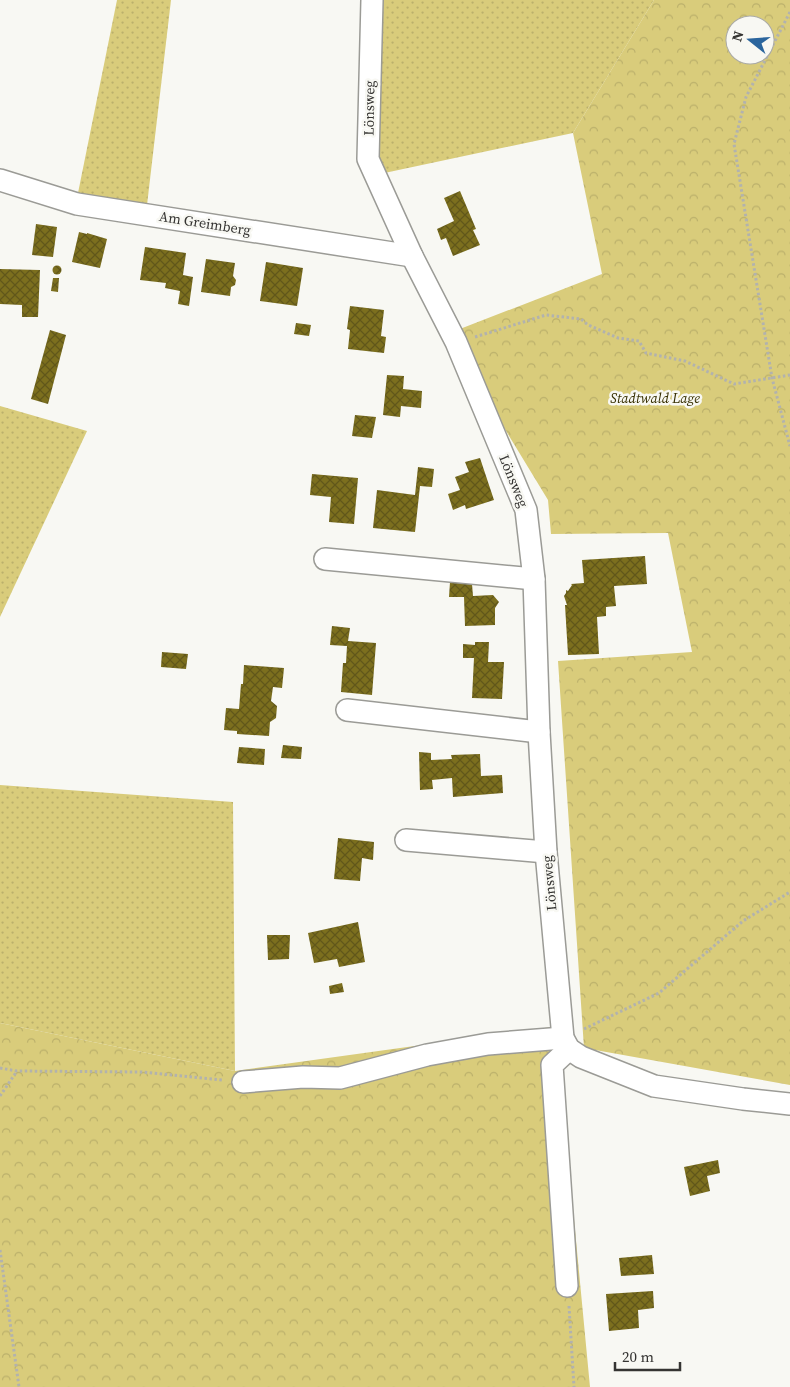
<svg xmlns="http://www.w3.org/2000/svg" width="790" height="1387" font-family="'Source Serif 4',serif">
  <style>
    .grass { fill: url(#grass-dots) }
    .forest { fill: url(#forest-crowns); fill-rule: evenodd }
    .building { fill: url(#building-cross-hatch) }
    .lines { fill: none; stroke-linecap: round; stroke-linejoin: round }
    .minor-casing { stroke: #9b9b96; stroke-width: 24 }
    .path { stroke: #b2b2ae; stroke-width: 3; stroke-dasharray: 2.5 2.5; stroke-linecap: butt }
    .minor { stroke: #fff; stroke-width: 21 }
    .labels { text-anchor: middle; stroke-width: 5; stroke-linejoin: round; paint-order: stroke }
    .street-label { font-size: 14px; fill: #353432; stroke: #f8f8f3 }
    .park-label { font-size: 14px; font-style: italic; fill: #362f01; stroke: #f8f8f3 }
  </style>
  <defs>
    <pattern id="grass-dots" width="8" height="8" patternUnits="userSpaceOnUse" patternTransform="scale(1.25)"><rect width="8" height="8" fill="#d9cc7b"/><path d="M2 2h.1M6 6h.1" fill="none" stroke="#bbb06b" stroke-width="1.8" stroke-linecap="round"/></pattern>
    <pattern id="forest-crowns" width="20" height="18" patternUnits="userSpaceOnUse" patternTransform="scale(1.25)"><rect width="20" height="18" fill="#d9cc7b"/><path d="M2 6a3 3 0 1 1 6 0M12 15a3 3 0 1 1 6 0" fill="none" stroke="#bbb06b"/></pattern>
    <pattern id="building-cross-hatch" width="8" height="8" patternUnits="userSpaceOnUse" patternTransform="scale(1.25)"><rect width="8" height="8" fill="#7c6f1e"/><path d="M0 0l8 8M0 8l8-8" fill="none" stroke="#61571a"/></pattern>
  </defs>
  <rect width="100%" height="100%" fill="#f8f8f3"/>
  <g class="grass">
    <path d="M117,0H171L147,205L78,193Z"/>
    <path d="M374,0H654L573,133L375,175Z"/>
    <path d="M0,406L87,431L0,617Z"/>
    <path d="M0,785L233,802L235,1071L0,1023Z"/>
  </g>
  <g class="forest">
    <path d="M654,0H790V1085L584,1048L558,661L692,652L668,533L551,534L548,500L447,334L602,274L573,133ZM735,25H765V55H735Z"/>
    <path d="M0,1023L235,1071L559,1026V1062L590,1387H0Z"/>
  </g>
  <g class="building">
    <path d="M460,191L476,229L473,230L480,245L453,256L446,238L441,240L437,229L454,221L444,198Z"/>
    <path d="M36,224L57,227L53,257L32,255Z"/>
    <path d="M79,232L87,234V233L107,239L100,268L72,262Z"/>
    <path d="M145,247L186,253L183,275L193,277L189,306L178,304L180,291L165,288L166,283L140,280Z"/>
    <path d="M206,259L235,263L233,276L236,280L235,285L231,287L230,296L201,292Z"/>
    <path d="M266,262L303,268L297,306L260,301Z"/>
    <circle cx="57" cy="270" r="4.5"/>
    <path d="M0,269L40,270L38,317H22V305L0,304Z"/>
    <path d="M53,278H59L58,292L51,291Z"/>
    <path d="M350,306L384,310L381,336L386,337L384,353L348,349L350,330L347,329Z"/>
    <path d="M296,323L311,325L309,336L294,334Z"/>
    <path d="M50,330L66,335L48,404L31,399Z"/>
    <path d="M387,375L404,376L403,389L422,391L421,408L401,406L400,417L383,415Z"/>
    <path d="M355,415L376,417L372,438L352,436Z"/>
    <path d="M480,458L494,500L466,509L465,505L453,510L448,494L460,490L455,477L469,472L465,462Z"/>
    <path d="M418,467L434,469L432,487L420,486L415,532L373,528L377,490L415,495Z"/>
    <path d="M312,474L358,478L354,524L329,522L331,497L310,495Z"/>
    <path d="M645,556L647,584L614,586L616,606L606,607V616L597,617L599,654L568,655L565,605H567L564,596L566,593V590L568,591L572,585L571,584L584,583L582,560Z"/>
    <path d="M450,582L472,584L473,596L493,595L499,602L495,608V625L465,626L464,597H449Z"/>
    <path d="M332,626L350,628L348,641L376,643L372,695L341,692L343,663H346L347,646L330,645Z"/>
    <path d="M475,642H489L488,662H504L502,699L472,698L474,658H463V644L475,645Z"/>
    <path d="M162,652L188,654L186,669L161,667Z"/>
    <path d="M244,665L284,668L282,688L273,687L271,701L277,706L276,718L270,722L269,736L237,734V731L224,730L226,708L239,709L241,684H243Z"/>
    <path d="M283,745L302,747L301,759L281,758Z"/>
    <path d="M239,747L265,749L264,765L237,763Z"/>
    <path d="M419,752L431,753V760L452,759L451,755L480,754L481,776L502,775L503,793L453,797L452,778L432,780L433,789L420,790Z"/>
    <path d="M338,838L374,842L373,860L362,858L360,881L334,879Z"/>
    <path d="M358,922L365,962L339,967L337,959L314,963L308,933Z"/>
    <path d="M267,935H290L289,959L268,960Z"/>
    <path d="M342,983L344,992L330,994L329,986Z"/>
    <path d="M718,1160L720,1173L707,1176L710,1191L690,1196L684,1167Z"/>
    <path d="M652,1255L654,1274L621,1276L619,1258Z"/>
    <path d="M653,1291L654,1308L638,1310L639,1328L609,1331L606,1294Z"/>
  </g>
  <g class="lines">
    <defs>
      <g id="minor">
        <path d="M372,0L368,159L412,256L456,342L526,510L534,579L539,732L546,852L563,1038L569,1049L581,1057L654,1086L743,1099L790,1104"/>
        <path d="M0,180L77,204L412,256"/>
        <path d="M325,559L534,579"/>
        <path d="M347,710L539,732"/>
        <path d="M406,840L546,852"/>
        <path d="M243,1082L303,1077L340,1078L427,1055L488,1044L563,1038"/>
        <path d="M567,1286L552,1065L569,1049"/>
      </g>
    </defs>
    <use href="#minor" class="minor-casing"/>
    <g class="path">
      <path d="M790,12L746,97L734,144L772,378L790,446"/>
      <path d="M475,337L546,315L581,319L588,325L618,338L639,341L646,353L685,361L734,384L790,375"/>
      <path d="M584,1029L659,993L743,921L790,892"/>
      <path d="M0,1068L17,1071L142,1072L222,1080"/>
      <path d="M0,1096L17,1071"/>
      <path d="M0,1250L19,1387"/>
      <path d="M569,1306L574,1387"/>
    </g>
    <use href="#minor" class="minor"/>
  </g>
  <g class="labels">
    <g class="street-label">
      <text transform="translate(369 108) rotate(-89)" y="5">Lönsweg</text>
      <text transform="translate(205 223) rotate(9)" y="5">Am Greimberg</text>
      <text transform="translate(514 481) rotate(68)" y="5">Lönsweg</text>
      <text transform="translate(549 883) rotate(-95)" y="5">Lönsweg</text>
    </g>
    <g class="park-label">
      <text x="655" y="403">Stadtwald Lage</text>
    </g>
  </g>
  <g transform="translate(750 40) rotate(287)"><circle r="24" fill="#f8f8f3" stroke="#aaaaa6"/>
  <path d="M0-4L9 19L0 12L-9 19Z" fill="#2b659d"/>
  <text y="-8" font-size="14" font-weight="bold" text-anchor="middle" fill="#353432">N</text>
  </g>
  <path d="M615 1362v8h65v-8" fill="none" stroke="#353432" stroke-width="2.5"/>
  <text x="622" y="1362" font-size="15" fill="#353432" stroke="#f8f8f3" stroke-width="4" paint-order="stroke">20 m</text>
</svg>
